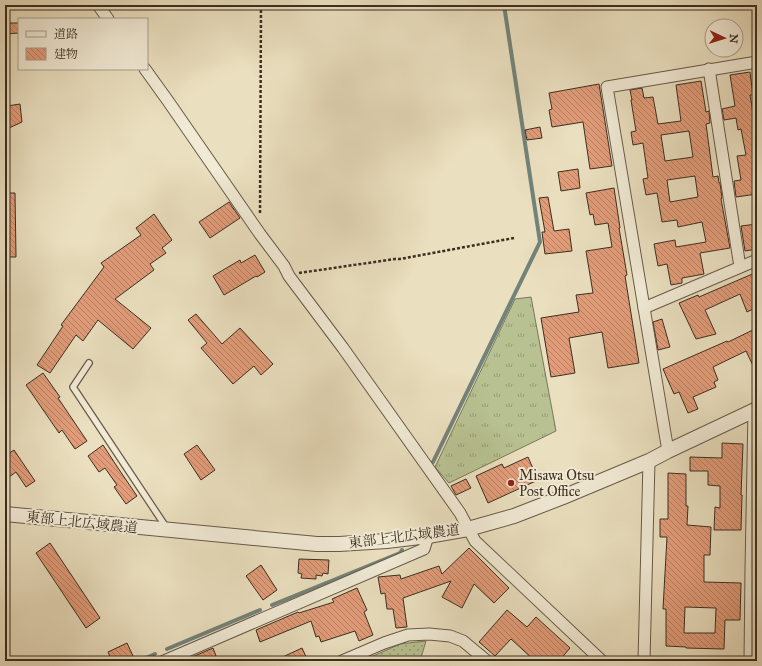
<svg xmlns="http://www.w3.org/2000/svg" width="762" height="666" font-family="'IM FELL Great Primer','Noto Serif JP',serif">
  <style>
    .grass { fill: url(#grass-tufts); stroke: #7a7858 }
    .park { fill: url(#park-dots); stroke: #7a7858 }
    .lines { fill: none; stroke-linecap: round; stroke-linejoin: round }
    .stream { stroke: #73837a; stroke-width: 4 }
    .building { fill: url(#building-back-hatch); stroke: #3b2e20; fill-rule: evenodd }
    .service-casing { stroke: #675a48; stroke-width: 8 }
    .minor-casing { stroke: #675a48; stroke-width: 13 }
    .tertiary-casing { stroke: #675a48; stroke-width: 16 }
    .path { stroke: #3b2e20; stroke-width: 2.5; stroke-dasharray: 3 2; stroke-linecap: butt }
    .service { stroke: #f1ead5; stroke-width: 5.5 }
    .minor { stroke: #f1ead5; stroke-width: 11 }
    .tertiary { stroke: #f1ead5; stroke-width: 14 }
    .poi-dot { fill: #8f2418; stroke: #f1ead5; stroke-width: 1.5 }
    .labels { text-anchor: middle; stroke-width: 4; stroke-linejoin: round; paint-order: stroke }
    .poi-label { font-size: 14px; fill: #3b2e20; stroke: #f1ead5; text-anchor: start }
    .street-label { font-size: 14px; fill: #3b2e20; stroke: #f1ead5 }
  </style>
  <defs>
    <pattern id="grass-tufts" width="24" height="20" patternUnits="userSpaceOnUse"><rect width="24" height="20" fill="#b8c191"/><path d="M3 7l-1-3M5 7V3M7 7l1-3M15 17l-1-3M17 17v-4M19 17l1-3" fill="none" stroke="#979d76"/></pattern>
    <pattern id="park-dots" width="8" height="8" patternUnits="userSpaceOnUse"><rect width="8" height="8" fill="#b8c191"/><path d="M2 2h.1M6 6h.1" fill="none" stroke="#979d76" stroke-width="1.8" stroke-linecap="round"/></pattern>
    <pattern id="building-back-hatch" width="6" height="6" patternUnits="userSpaceOnUse"><rect width="6" height="6" fill="#e29c79"/><path d="M-1 5l2 2M0 0l6 6M5-1l2 2" fill="none" stroke="#b88063"/></pattern>
  </defs>
  <rect width="100%" height="100%" fill="#eadfbf"/>
  <filter id="stains"><feTurbulence type="fractalNoise" baseFrequency=".005" numOctaves="4"/><feColorMatrix values="0 0 0 0 .2 0 0 0 0 .09 0 0 0 0 .02 0 0 0 .5 -.17"/></filter>
  <radialGradient id="worn" r=".72"><stop offset=".6" stop-color="#630" stop-opacity="0"/><stop offset="1" stop-color="#630" stop-opacity=".3"/></radialGradient>
  <path class="grass" d="M531,297L556,431L449,483L435,467L515,299Z"/>
  <path class="park" d="M426,641L420,661H362L400,644Z"/>
  <g class="lines">
    <g class="stream">
      <path d="M433,462L540,242L504,5"/>
      <path d="M272,605L400,553L402,550"/>
      <path d="M167,649L260,610"/>
      <path d="M139,661L155,654"/>
    </g>
  </g>
  <g class="building">
    <path d="M5,23H19V33L5,34Z"/>
    <path d="M750,72L753,95H750L756,130H757V194L736,197L734,181L741,180L737,156L746,155L741,129L738,130L736,118L724,120L722,109L735,106L730,75Z"/>
    <path d="M701,81L706,112L709,111L710,123L706,124L713,177L718,176L719,183H720L722,198L721,199L730,248L700,253L704,274L682,278V283L671,285L667,264L658,266L654,244L675,240L676,247L706,242L702,222L678,227L677,220L662,222L657,193L646,195L643,179L648,178L643,143L633,145L631,132L636,131L631,100H632L630,90L642,88L644,98L653,97L658,124L681,121L676,85ZM689,131L693,157L665,161L661,135ZM695,176L698,197L670,202L667,180Z"/>
    <path d="M599,84L612,166L590,169L583,122L552,127L549,110L552,109L549,93Z"/>
    <path d="M20,104L22,122L9,128L7,106Z"/>
    <path d="M540,127L542,138L527,140L525,130Z"/>
    <path d="M578,169L580,188L561,191L558,172Z"/>
    <path d="M614,188L620,228H619L627,275L625,276L639,363L608,368L602,332L569,338L575,373L551,377L541,318L579,312L576,295L593,293L586,251L612,247L608,223L595,225L593,214L590,215L586,193Z"/>
    <path d="M5,193H15L16,257H5Z"/>
    <path d="M548,197L554,231L569,229L572,251L545,254L542,232H545L539,198Z"/>
    <path d="M229,202L240,218L210,238L199,222Z"/>
    <path d="M154,214L172,240L162,248L166,253L150,264L154,270L115,299L151,328L133,349L98,320L83,341L76,335L50,373L37,365L63,326L61,325L104,267L101,263L141,235L136,228Z"/>
    <path d="M757,224V249L745,251L741,226Z"/>
    <path d="M255,255L265,272L257,277L256,276L224,295L213,276L240,260L241,263Z"/>
    <path d="M757,272V307L747,312L740,294L705,310L716,334L696,339L679,303L698,295L699,297Z"/>
    <path d="M196,314L222,344L240,328L273,364L261,375L254,366L233,384L201,348L207,343L188,320Z"/>
    <path d="M662,319L670,347L658,350L653,322Z"/>
    <path d="M757,328V374L746,351L713,367L718,380L714,382L716,387L693,397L698,409L688,413L679,392L674,394L663,369L727,341L728,342Z"/>
    <path d="M43,373L60,397L58,398L87,441L75,449L62,430L59,433L26,385Z"/>
    <path d="M722,443L743,444L741,495H742L741,530H714L715,507L720,508V486L708,485V471H690V457L722,458Z"/>
    <path d="M103,445L118,468L137,496L126,504L114,487L117,485L105,468L99,472L88,456Z"/>
    <path d="M197,445L215,470L201,480L184,454Z"/>
    <path d="M14,450L35,481L26,487L16,472L5,480V456Z"/>
    <path d="M528,457L538,480L488,503L476,476L502,464L504,468Z"/>
    <path d="M668,473L686,474V506H688L687,525L711,527L710,555H704V582L741,583L740,620H725L724,649L686,648V647L666,646V609H663L667,537H660V519H668ZM685,607L716,608L715,633H684Z"/>
    <path d="M466,479L471,488L456,495L451,486Z"/>
    <path d="M50,543L100,618L86,628L36,553Z"/>
    <path d="M469,548L509,588L494,603L474,584L462,608L442,597L451,581L403,598L407,627L396,628L393,609H387L385,593L381,594L378,577L400,575L401,579L439,566L442,574Z"/>
    <path d="M299,559L329,560L328,574L323,573L322,576L316,575V579L301,578L302,574L298,573Z"/>
    <path d="M261,565L277,590L263,600L246,576Z"/>
    <path d="M357,588L367,610L364,612L373,635L359,641L355,631L321,642L319,636L316,637L311,621L260,642L256,630L298,612L299,613L334,602L332,599Z"/>
    <path d="M507,610L527,627L536,617L570,648L559,661H535L511,639L495,656L479,642Z"/>
    <path d="M127,643L133,656L124,661H112L108,652Z"/>
    <path d="M213,648L218,661H183Z"/>
    <path d="M302,648L308,661H274Z"/>
  </g>
  <g class="lines">
    <defs>
      <path id="service" d="M89,363L73,387L166,527"/>
      <g id="minor">
        <path d="M98,5L108,19"/>
        <path d="M145,69L168,101L260,234L284,266L289,276L343,348L460,513L475,541L602,661"/>
        <path d="M709,69L740,267"/>
        <path d="M644,308L757,260"/>
        <path d="M668,451L607,87L757,62"/>
        <path d="M164,661L424,549L428,536"/>
        <path d="M342,661L384,643L408,635L429,634L450,636L463,641L487,661"/>
        <path d="M644,661L649,461"/>
        <path d="M750,661L751,569L754,410"/>
      </g>
      <path id="tertiary" d="M5,514L317,544H339L387,541L428,536L468,529L514,516L563,497L649,461L668,451L757,409"/>
    </defs>
    <use href="#service" class="service-casing"/>
    <use href="#minor" class="minor-casing"/>
    <use href="#tertiary" class="tertiary-casing"/>
    <g class="path">
      <path d="M260,213L261,5"/>
      <path d="M299,273L395,259H400L514,238"/>
    </g>
    <use href="#service" class="service"/>
    <use href="#minor" class="minor"/>
    <use href="#tertiary" class="tertiary"/>
  </g>
  <circle class="poi-dot" cx="511" cy="483" r="4"/>
  <g class="labels">
    <g class="poi-label">
      <text x="519" y="480">Misawa Otsu<tspan x="519" dy="16">Post Office</tspan></text>
    </g>
    <g class="street-label">
      <text transform="translate(82 522) rotate(6)" y="5">東部上北広域農道</text>
      <text transform="translate(404 536) rotate(-7)" y="5">東部上北広域農道</text>
    </g>
  </g>
  <rect width="762" height="666" fill="none" stroke="#eadfbf" stroke-width="20"/>
  <rect x="6" y="6" width="750" height="654" fill="none" stroke="#3b2e20" stroke-width="2"/>
  <rect x="10" y="10" width="742" height="646" fill="none" stroke="#3b2e20"/>
  <rect x="18" y="18" width="130" height="52" fill="#f1ead5" stroke="#a89f8d"/>
  <rect x="26" y="31" width="20" height="6" fill="#f1ead5" stroke="#a89f8d"/>
  <text x="54" y="38" font-size="12" fill="#3b2e20">道路</text>
  <rect x="26" y="48" width="20" height="12" fill="url(#building-back-hatch)" stroke="#a89f8d"/>
  <text x="54" y="58" font-size="12" fill="#3b2e20">建物</text>
  <g transform="translate(724 38) rotate(94)"><circle r="19" fill="#f1ead5" stroke="#a89f8d"/>
  <path d="M0-3L7 15L0 10L-7 15Z" fill="#8f2418"/>
  <text y="-6" font-size="11" font-weight="bold" text-anchor="middle" fill="#3b2e20">N</text>
  </g>
  <rect width="100%" height="100%" filter="url(#stains)"/>
  <rect width="100%" height="100%" fill="url(#worn)"/>
</svg>
